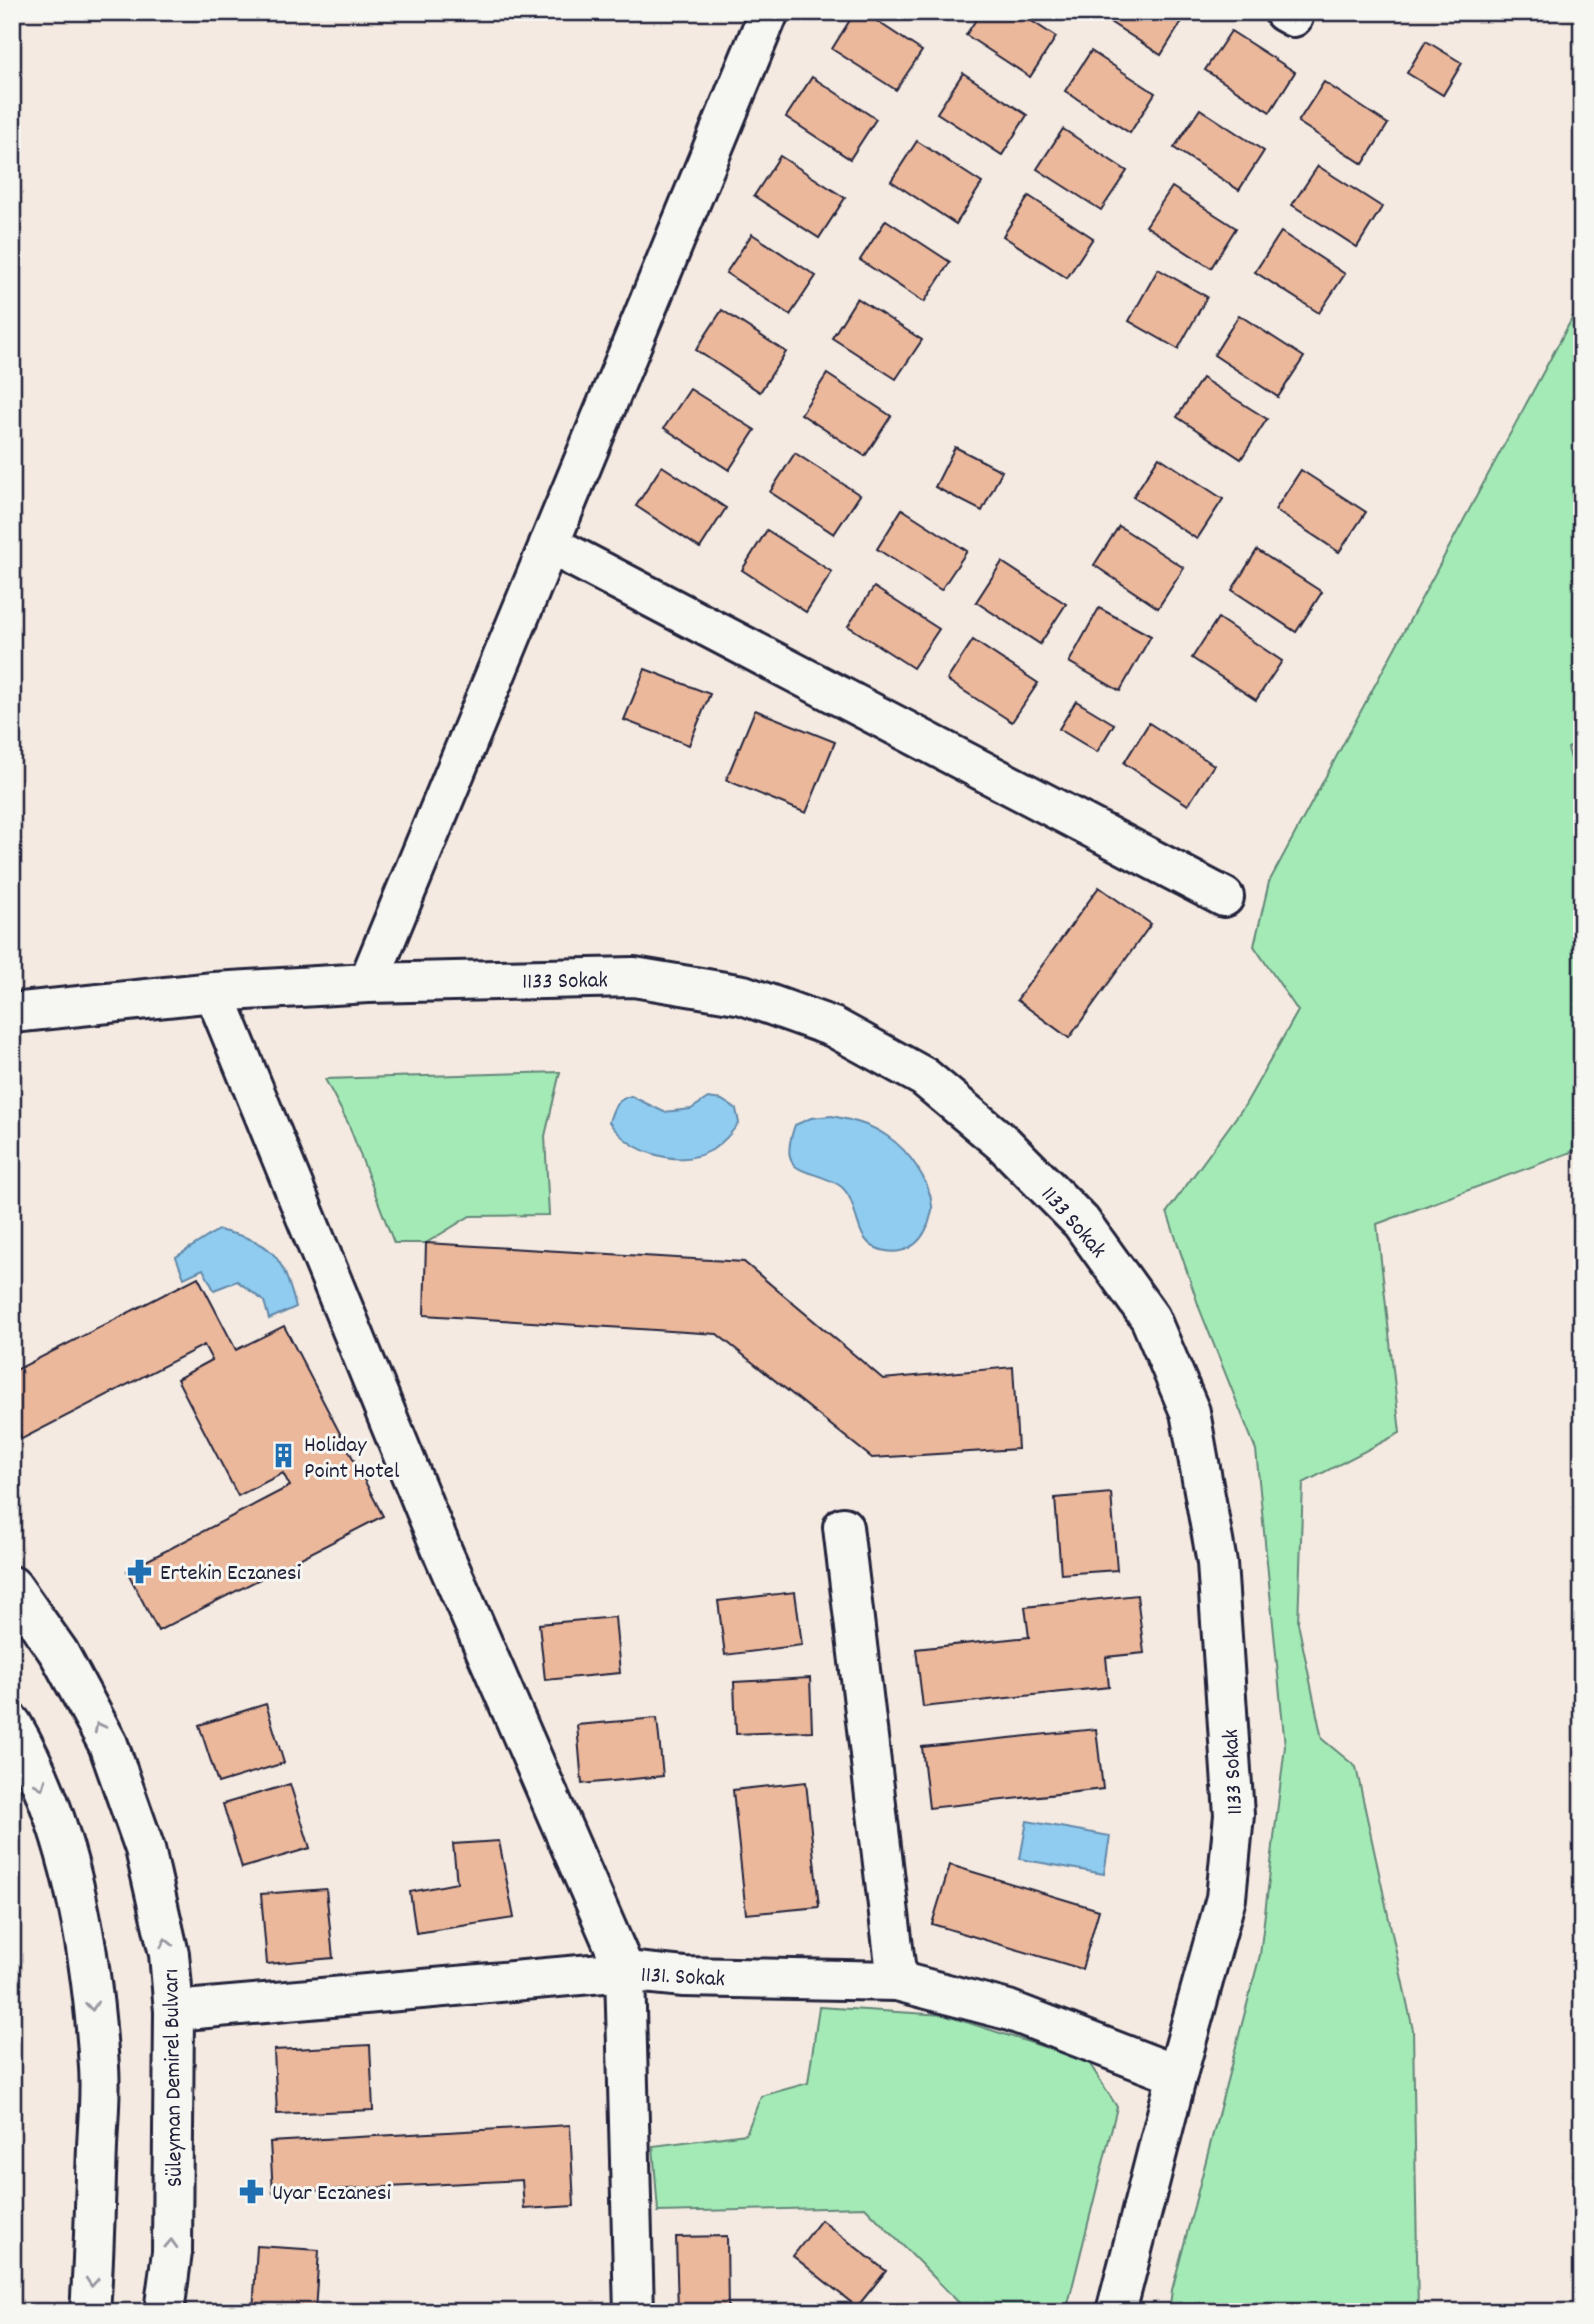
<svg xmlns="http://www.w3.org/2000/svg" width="1594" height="2324" font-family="Dekko,sans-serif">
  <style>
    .green { fill: #a4eab6; stroke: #638678; stroke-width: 2 }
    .water { fill: #8fccf0; stroke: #6388a8; stroke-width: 2 }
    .building { fill: #ebb89c; stroke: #22223b; stroke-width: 2 }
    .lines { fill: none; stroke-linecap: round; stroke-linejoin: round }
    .street-casing { stroke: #22223b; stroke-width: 44 }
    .secondary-casing { stroke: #22223b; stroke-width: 44 }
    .street { stroke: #f6f6f2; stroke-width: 38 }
    .secondary { stroke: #f6f6f2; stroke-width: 38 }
    .oneway { stroke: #9797a0 }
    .labels { text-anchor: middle; stroke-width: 6; stroke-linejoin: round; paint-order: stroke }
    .street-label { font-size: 23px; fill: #22223b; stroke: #f6f6f2 }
    .poi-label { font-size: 23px; fill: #22223b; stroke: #f6f6f2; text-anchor: start }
  </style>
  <rect width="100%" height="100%" fill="#f4eae1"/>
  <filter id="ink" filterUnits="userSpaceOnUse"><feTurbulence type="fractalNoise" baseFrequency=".0143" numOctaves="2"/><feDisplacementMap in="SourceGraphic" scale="14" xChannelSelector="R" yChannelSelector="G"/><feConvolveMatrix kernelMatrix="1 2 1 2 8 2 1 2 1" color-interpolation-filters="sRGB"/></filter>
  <g filter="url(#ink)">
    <g class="green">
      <path d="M1582,300V741L1568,748L1582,799V1148L1377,1224L1400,1433L1303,1483L1298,1623L1322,1739L1356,1767L1413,2030L1418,2312H1169L1172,2290L1260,1955L1285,1746L1256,1450L1200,1310L1167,1212L1245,1105L1298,1011L1254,946L1269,882Z"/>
      <path d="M560,1072L545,1136L549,1215L470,1216L426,1243H394L348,1123L325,1079Z"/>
      <path d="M819,2007L944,2015L1088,2061L1117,2107L1066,2312H968L865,2207L658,2212L653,2146L746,2134L761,2096L808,2083Z"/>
    </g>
    <g class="water">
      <path d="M631,1096L664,1112L691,1109L708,1098L722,1100L736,1109L739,1123C731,1133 723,1143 712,1150C678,1169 630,1153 609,1122C613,1109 616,1099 631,1096Z"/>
      <path d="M832,1116C851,1120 870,1124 887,1136C908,1150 930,1180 932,1206C933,1211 930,1217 929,1222C921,1247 900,1258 876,1248C852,1237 860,1199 839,1185C807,1166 776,1178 795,1125L811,1118Z"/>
      <path d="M218,1230C273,1242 281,1253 296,1307L269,1319L264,1301L237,1281L214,1290L203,1269L184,1278L176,1257Z"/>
      <path d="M1027,1821L1110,1836L1104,1874L1020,1859Z"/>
    </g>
    <g class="building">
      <path d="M855,12H863L922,51L896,90L832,49Z"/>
      <path d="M981,12H1018L1056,37L1030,77L966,35Z"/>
      <path d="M1183,12L1186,15L1161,55L1096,13Z"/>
      <path d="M1231,31L1295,72L1270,112L1205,70Z"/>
      <path d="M1426,41L1462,63L1443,95L1407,73Z"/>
      <path d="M1091,51L1155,93L1130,133L1065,91Z"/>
      <path d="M963,73L1027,115L1002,155L937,113Z"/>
      <path d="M812,77L876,119L850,159L786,117Z"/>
      <path d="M1324,82L1388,124L1363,164L1298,122Z"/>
      <path d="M1200,109L1264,151L1239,190L1174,148Z"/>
      <path d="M1063,129L1127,171L1101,210L1037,169Z"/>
      <path d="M917,141L982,183L956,224L891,181Z"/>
      <path d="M780,156L845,198L819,238L754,196Z"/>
      <path d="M1318,166L1382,207L1357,247L1292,205Z"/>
      <path d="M1172,187L1236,228L1211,268L1146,226Z"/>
      <path d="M1029,196L1093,238L1067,278L1003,236Z"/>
      <path d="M886,220L950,262L924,302L860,260Z"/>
      <path d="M1281,232L1345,274L1319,313L1255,272Z"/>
      <path d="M752,234L816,276L790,315L726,273Z"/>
      <path d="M1158,269L1207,297L1178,349L1129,321Z"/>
      <path d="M857,298L922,340L896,379L832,338Z"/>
      <path d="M722,310L786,352L760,392L696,350Z"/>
      <path d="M1239,315L1304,357L1278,397L1214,355Z"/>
      <path d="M827,374L891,416L865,456L801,414Z"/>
      <path d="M1202,378L1267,419L1241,459L1177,417Z"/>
      <path d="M690,389L755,430L729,470L664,428Z"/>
      <path d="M955,447L1002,471L982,511L935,487Z"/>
      <path d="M795,453L860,495L834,534L770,492Z"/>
      <path d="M1159,457L1223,499L1197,539L1133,497Z"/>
      <path d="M662,466L726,508L700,548L636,506Z"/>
      <path d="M1301,470L1366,512L1339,552L1275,510Z"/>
      <path d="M902,509L967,551L941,590L877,549Z"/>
      <path d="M1119,526L1184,568L1158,608L1094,565Z"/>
      <path d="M767,530L832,572L806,612L742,570Z"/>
      <path d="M1257,550L1322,592L1296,632L1232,590Z"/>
      <path d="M1002,562L1066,604L1040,644L976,602Z"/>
      <path d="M874,587L939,629L913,668L848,626Z"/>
      <path d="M1099,608L1151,636L1120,691L1069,662Z"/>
      <path d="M1218,618L1282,661L1256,700L1192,658Z"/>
      <path d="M973,640L1038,683L1012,722L947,680Z"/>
      <path d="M645,669L710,694L689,745L624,720Z"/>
      <path d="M1076,701L1114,724L1097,752L1059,729Z"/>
      <path d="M755,710L835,742L806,813L726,780Z"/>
      <path d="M1149,723L1214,765L1188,805L1124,763Z"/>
      <path d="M1099,887L1151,924L1069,1038L1017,1000Z"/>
      <path d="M426,1243L744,1262L883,1379L1013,1367L1018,1449L872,1458L717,1334L424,1315Z"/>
      <path d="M198,1277L236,1350L284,1326L383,1516L158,1631L127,1571L290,1486L283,1473L238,1496L177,1379L212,1360L204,1345L22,1439L12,1420V1372Z"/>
      <path d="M1111,1493L1117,1570L1061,1574L1055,1498Z"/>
      <path d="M795,1592L802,1645L725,1655L718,1601Z"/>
      <path d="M1137,1595L1144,1653L1106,1657L1109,1687L923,1707L916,1649L1029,1637L1025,1607Z"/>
      <path d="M615,1617L620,1673L545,1680L539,1624Z"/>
      <path d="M810,1678L812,1731L736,1734L734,1682Z"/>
      <path d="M266,1704L284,1763L218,1783L199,1725Z"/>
      <path d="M657,1718L663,1776L582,1784L577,1725Z"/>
      <path d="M1096,1729L1103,1789L929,1808L922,1747Z"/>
      <path d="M806,1782L819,1907L746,1914L733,1790Z"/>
      <path d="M290,1784L310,1848L242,1868L223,1804Z"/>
      <path d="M499,1841L514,1918L416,1933L410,1892L457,1883L453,1844Z"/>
      <path d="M950,1865L1099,1910L1082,1969L932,1924Z"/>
      <path d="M326,1889L333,1958L267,1964L261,1894Z"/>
      <path d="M370,2045L373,2110L277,2114L274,2050Z"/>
      <path d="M570,2125L574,2206L524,2209L522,2180L273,2193L270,2142Z"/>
      <path d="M821,2220L886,2271L857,2307L793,2256Z"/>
      <path d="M727,2236L728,2312H678L676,2237Z"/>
      <path d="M257,2246L319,2250L315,2312H253Z"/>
    </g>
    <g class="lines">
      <defs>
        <g id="street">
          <path d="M1284,12L1293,17"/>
          <path d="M549,544L1224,897"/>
          <path d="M368,983L769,12"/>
          <path d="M214,992L441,1548L625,1971L634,2312"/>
          <path d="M12,1013L214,992L368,983L634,977L743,995L833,1027L924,1077L1004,1144L1081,1222L1150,1318L1190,1412L1217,1563L1234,1815L1226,1898L1177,2075L1116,2312"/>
          <path d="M843,1527L897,1981"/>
          <path d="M174,2011L625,1971L684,1977L897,1981L1008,2010L1177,2075"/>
        </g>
        <g id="secondary">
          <path d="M12,1586L59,1653L108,1744L145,1849L169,1954L174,2011L172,2252L164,2312"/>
          <path d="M12,1724C70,1823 92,1954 99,2067C101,2093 98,2120 97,2147C95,2202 94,2257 90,2312"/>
        </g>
      </defs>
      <use href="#street" class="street-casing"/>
      <use href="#secondary" class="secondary-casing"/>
      <use href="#street" class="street"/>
      <use href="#secondary" class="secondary"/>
    </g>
    <defs><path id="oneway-chevron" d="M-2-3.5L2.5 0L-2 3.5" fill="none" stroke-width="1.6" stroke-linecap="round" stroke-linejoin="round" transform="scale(1.75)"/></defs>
    <g class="oneway">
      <use href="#oneway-chevron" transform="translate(99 1727) rotate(-118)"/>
      <use href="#oneway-chevron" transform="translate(41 1785) rotate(69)"/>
      <use href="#oneway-chevron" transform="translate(166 1943) rotate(-102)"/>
      <use href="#oneway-chevron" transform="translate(92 2006) rotate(84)"/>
      <use href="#oneway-chevron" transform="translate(171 2244) rotate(-88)"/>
      <use href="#oneway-chevron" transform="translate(92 2282) rotate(94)"/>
    </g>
  </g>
  <defs>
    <symbol id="building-bare" viewBox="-9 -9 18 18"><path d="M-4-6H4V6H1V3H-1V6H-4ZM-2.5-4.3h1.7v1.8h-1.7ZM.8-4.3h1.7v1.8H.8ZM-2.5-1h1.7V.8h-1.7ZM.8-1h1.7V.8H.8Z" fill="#1f6fb2" stroke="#f6f6f2" stroke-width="2.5" paint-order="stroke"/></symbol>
    <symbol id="pharmacy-bare" viewBox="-9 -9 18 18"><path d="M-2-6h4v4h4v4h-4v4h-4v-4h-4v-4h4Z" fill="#1f6fb2" stroke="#f6f6f2" stroke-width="2.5" paint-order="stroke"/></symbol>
  </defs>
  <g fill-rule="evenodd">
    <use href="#building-bare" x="266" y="1438" width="35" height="35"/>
    <use href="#pharmacy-bare" x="122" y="1554" width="35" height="35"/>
    <use href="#pharmacy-bare" x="234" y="2174" width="35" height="35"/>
  </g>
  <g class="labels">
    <g class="street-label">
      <text transform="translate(565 979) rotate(-1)" y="8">1133 Sokak</text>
      <text transform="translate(1075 1221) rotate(49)" y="8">1133 Sokak</text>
      <text transform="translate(1231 1772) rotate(-93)" y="8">1133 Sokak</text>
      <text transform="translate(683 1975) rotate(3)" y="8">1131. Sokak</text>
      <text transform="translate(171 2078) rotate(-91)" y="8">Süleyman Demirel Bulvarı</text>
    </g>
    <g class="poi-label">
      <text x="304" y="1451">Holiday<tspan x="304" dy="26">Point Hotel</tspan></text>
      <text x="160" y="1579">Ertekin Eczanesi</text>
      <text x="272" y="2199">Uyar Eczanesi</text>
    </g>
  </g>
  <rect width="1594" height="2324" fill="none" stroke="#f6f6f2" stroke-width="42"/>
  <rect x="21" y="21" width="1552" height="2282" fill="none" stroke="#22223b" stroke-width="2.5" filter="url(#ink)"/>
</svg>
